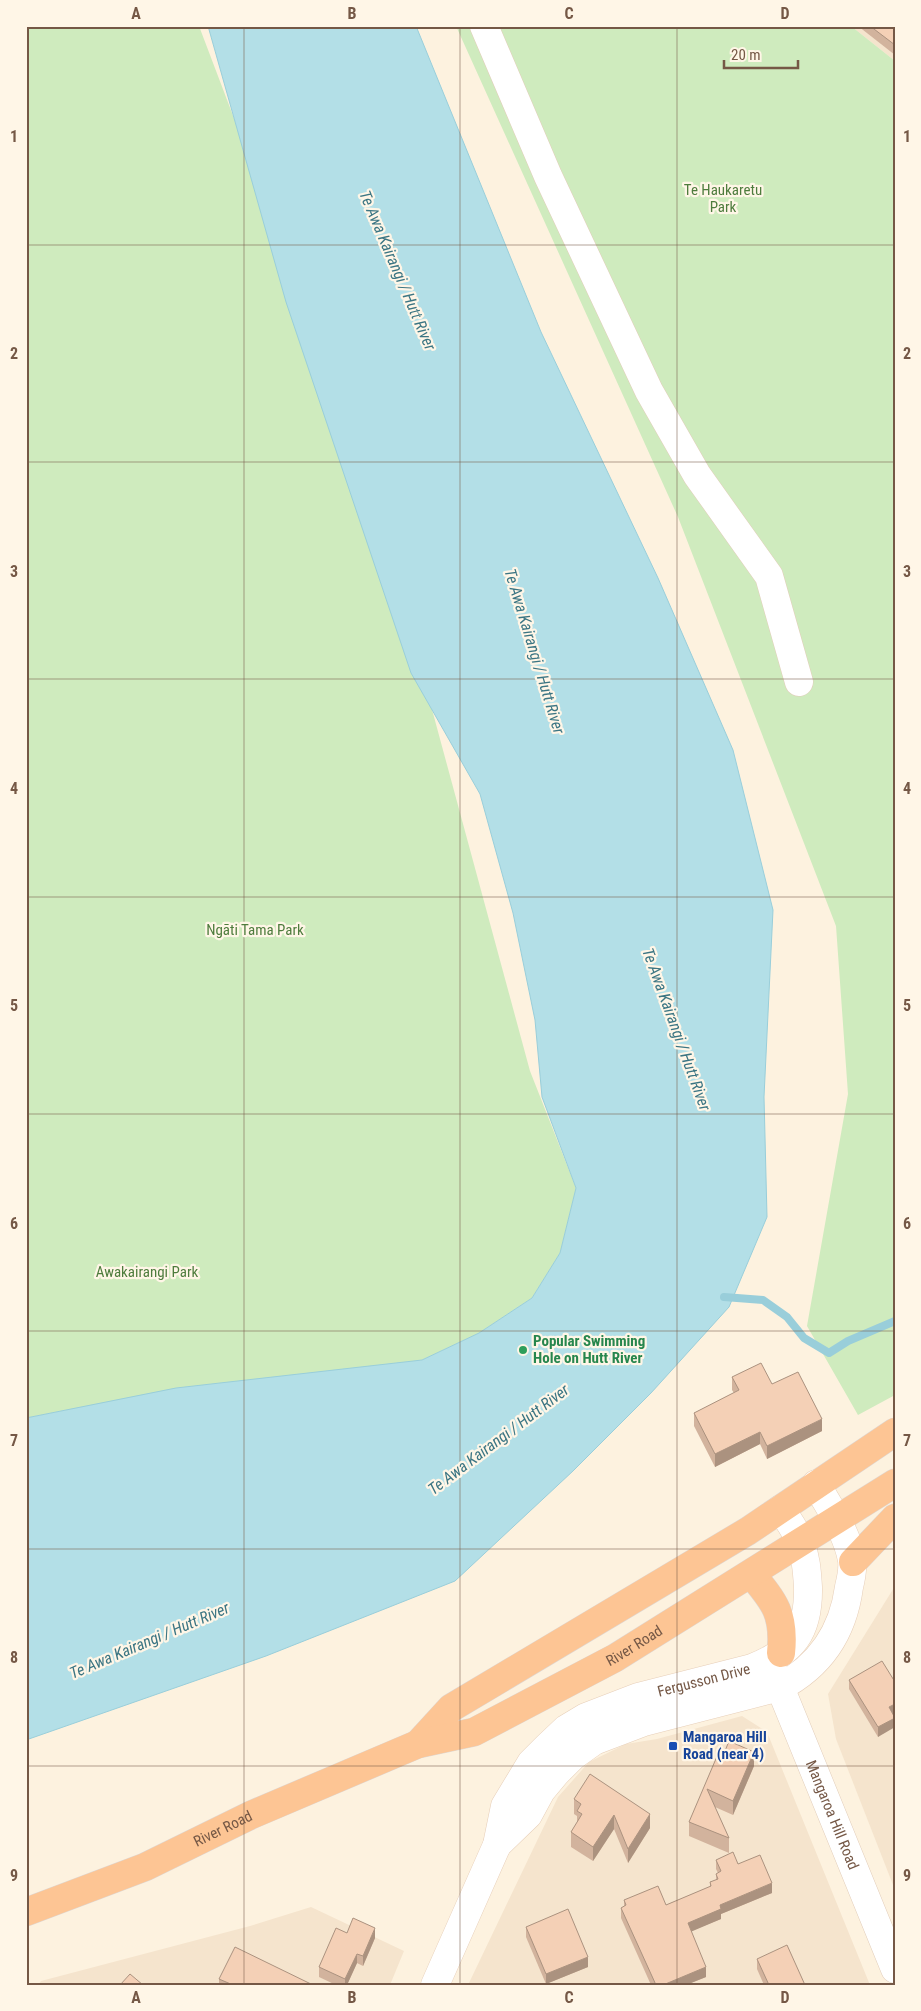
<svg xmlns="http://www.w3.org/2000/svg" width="921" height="2011" font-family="'Roboto Condensed',sans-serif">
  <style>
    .residential { fill: #f5e4cd }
    .green { fill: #cfebbe }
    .water { fill: #b3dfe7; stroke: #99ceda }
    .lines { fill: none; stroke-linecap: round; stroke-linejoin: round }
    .stream { stroke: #99ceda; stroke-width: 8 }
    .minor-casing { stroke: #e2cebb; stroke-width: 29 }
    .tertiary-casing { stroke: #e2cebb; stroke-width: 29 }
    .secondary-casing { stroke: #e7cfb9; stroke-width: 29 }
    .trunk-casing { stroke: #ded7d3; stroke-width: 29 }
    .minor { stroke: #fff; stroke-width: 28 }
    .tertiary { stroke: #fff; stroke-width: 28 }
    .secondary { stroke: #fff; stroke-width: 28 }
    .trunk { stroke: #fdc594; stroke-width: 28 }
    .wall { fill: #d2b39d }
    .shaded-wall { fill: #ab927f }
    .building { fill: #f4d0b6; stroke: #ab927f }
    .grid { fill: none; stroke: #755846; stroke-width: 1; stroke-opacity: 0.55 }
    .leisure-dot { fill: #2e9e5b; stroke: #fff6e7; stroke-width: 2 }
    .transit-dot { fill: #1a4fb4; stroke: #fff6e7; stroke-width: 2 }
    .labels { text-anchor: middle; stroke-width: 4.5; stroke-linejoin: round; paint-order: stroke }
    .park-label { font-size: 15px; fill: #4e7c3d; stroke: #fff6e7 }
    .leisure-label { font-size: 15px; font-weight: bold; fill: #27864d; stroke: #fff6e7; text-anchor: start }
    .street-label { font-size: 15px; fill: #755846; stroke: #fff6e7 }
    .transit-label { font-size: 15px; font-weight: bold; fill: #164399; stroke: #fff6e7; text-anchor: start }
    .water-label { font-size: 16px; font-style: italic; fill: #3b7583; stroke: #fff6e7 }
    .neatline { fill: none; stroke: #755846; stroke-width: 2 }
    .grid-label { font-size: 16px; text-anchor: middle; font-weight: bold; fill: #755846 }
  </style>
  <rect width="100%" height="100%" fill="#fdf2df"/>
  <g class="residential">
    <path d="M851,26H895V61Z"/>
    <path d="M895,1586V1890L836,1739L828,1694Z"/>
    <path d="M742,1716L767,1732L870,1985H468L558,1797L589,1762L626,1744L657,1739Z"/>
    <path d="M311,1907L404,1951L390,1985H38L41,1981L250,1926Z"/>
  </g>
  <g class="green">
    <path d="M26,26H199L366,466L530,1071L576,1188L560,1253L532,1298L479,1333L422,1360L69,1429L67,1410L26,1418Z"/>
    <path d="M456,26H851L895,61V1395L858,1415L807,1326L848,1094L836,926L678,517Z"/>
  </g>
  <path class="water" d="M208,26H416L541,332L658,578L733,750L773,910L764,1097L767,1217L729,1307L651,1393L573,1471L455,1581L266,1656L26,1740V1418L176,1388L422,1360L479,1333L532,1298L560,1253L576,1188L542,1097L535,1020L513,913L480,794L411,673L286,302Z"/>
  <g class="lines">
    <path class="stream" d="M724,1297L763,1300L787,1317L804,1338L829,1353L848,1341L895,1321"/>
    <defs>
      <path id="minor" d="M484,26L548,176L649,391L697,475L769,576L799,682"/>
      <g id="tertiary">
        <path id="s1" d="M771,1665L895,1969"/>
      </g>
      <g id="secondary">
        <path d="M497,1845L528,1815L541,1791L556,1773L573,1756L594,1741L644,1722L780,1687C820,1666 843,1632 849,1587C851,1579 853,1568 852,1560C847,1533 830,1508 816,1484"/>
        <path id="s2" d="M435,1985L497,1845L505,1806L531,1763L548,1746L566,1729L586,1717L638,1697L752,1668C793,1652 809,1632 808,1587C807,1571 806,1557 800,1542C796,1530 787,1519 781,1509"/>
      </g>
      <g id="trunk">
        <path d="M853,1562L895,1518"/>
        <path d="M751,1574C775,1602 785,1615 781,1653"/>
        <path d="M418,1744L451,1708L748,1531L895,1432"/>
        <path id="s3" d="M26,1912L145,1867L251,1815L418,1744L474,1732L615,1658L895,1483"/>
      </g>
    </defs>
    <use href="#minor" class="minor-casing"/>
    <use href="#tertiary" class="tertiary-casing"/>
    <use href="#secondary" class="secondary-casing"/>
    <use href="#trunk" class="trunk-casing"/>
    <use href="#minor" class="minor"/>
    <use href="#tertiary" class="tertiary"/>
    <use href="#secondary" class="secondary"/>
    <use href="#trunk" class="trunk"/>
  </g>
  <g class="wall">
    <path d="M858,26H895V55Z"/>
    <path d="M732,1377L772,1384L822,1431L767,1459L760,1444L715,1467L694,1426V1413L734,1393L732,1390Z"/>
    <path d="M849,1680L894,1714L878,1737L849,1689Z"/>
    <path d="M723,1756L754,1766L733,1815L715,1807L729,1838V1853L689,1836V1822Z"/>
    <path d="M574,1799L650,1828L628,1863L614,1829L593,1861L571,1847V1832L577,1823V1816L574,1814Z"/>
    <path d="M716,1860L738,1864L772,1893L721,1914V1919L691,1931L706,1977L686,1985H651L621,1918V1908L624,1906V1900L666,1905L710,1887V1882L716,1880V1874L718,1873L716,1869Z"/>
    <path d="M526,1927L588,1967L546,1984L526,1937Z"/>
    <path d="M347,1933L375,1938L363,1966L357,1963L347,1985H336L319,1977V1967Z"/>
    <path d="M757,1959L805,1985H764L757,1969Z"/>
    <path d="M219,1979L313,1985H219Z"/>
  </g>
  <g class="shaded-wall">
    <path d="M822,1419V1431L767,1459V1446Z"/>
    <path d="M760,1432V1444L715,1467V1454Z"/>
    <path d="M895,1704V1714L889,1717V1707Z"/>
    <path d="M895,1718V1727L878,1737V1727Z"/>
    <path d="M754,1752V1766L733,1815V1801Z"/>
    <path d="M650,1814V1828L628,1863V1849Z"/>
    <path d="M614,1815V1829L593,1861V1847Z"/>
    <path d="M772,1883V1893L721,1914V1919L688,1933V1923L720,1905Z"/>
    <path d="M375,1928V1938L363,1966V1956Z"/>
    <path d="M357,1954V1963L347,1985H345V1979Z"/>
    <path d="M588,1957V1967L546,1984V1974Z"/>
    <path d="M706,1967V1977L686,1985H663Z"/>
  </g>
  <g class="building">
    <path d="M870,26H895V45Z"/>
    <path d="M761,1363L772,1384L798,1372L822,1419L767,1446L760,1432L715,1454L694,1413L739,1390L732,1377Z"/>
    <path d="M882,1661L895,1682V1704L889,1707L895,1718L878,1727L849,1680Z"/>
    <path d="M729,1741L754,1752L733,1801L707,1789L729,1838L689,1822L718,1754L723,1756Z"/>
    <path d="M590,1774L650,1814L628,1849L614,1815L593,1847L571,1832L582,1814L577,1811L581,1804L574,1799Z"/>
    <path d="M733,1852L738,1864L760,1855L772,1883L720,1905L721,1909L688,1923L706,1967L663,1985H656L621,1908L626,1905L624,1900L658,1886L666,1905L711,1886L710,1882L718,1879L716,1874L721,1871L716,1860Z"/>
    <path d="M568,1909L588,1957L546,1974L526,1927Z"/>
    <path d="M353,1918L375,1928L363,1956L357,1954L345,1979L319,1967L336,1928L347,1933Z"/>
    <path d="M787,1945L805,1985H769L757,1959Z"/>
    <path d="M235,1947L313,1985H233L219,1979Z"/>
    <path d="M130,1974L143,1985H120Z"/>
  </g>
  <path class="grid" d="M244,26V1985M460,26V1985M677,26V1985M26,245H895M26,462H895M26,679H895M26,897H895M26,1114H895M26,1331H895M26,1549H895M26,1766H895"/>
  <circle class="leisure-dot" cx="523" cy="1350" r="5"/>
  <rect class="transit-dot" x="668" y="1741" width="10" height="10" rx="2.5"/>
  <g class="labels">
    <g class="park-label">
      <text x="723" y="195">Te Haukaretu<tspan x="723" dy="17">Park</tspan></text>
      <text x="255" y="935">Ngāti Tama Park</text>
      <text x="147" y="1277">Awakairangi Park</text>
    </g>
    <g class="leisure-label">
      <text x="533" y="1346">Popular Swimming<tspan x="533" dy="17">Hole on Hutt River</tspan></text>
    </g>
    <g class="street-label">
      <text dy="5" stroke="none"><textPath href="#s3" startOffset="666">River Road</textPath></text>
      <text dy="5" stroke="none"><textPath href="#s2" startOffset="439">Fergusson Drive</textPath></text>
      <text dy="5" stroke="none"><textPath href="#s1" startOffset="162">Mangaroa Hill Road</textPath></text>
      <text dy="5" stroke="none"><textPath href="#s3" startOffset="214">River Road</textPath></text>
    </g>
    <g class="transit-label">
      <text x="683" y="1742">Mangaroa Hill<tspan x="683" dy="17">Road (near 4)</tspan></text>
    </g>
    <g class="water-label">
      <text transform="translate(398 270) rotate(67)" y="6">Te Awa Kairangi / Hutt River</text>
      <text transform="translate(535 651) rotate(73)" y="6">Te Awa Kairangi / Hutt River</text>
      <text transform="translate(677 1029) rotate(70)" y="6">Te Awa Kairangi / Hutt River</text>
      <text transform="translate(498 1439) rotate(-37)" y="6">Te Awa Kairangi / Hutt River</text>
      <text transform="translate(149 1640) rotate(-23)" y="6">Te Awa Kairangi / Hutt River</text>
    </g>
  </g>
  <rect width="921" height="2011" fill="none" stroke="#fff6e7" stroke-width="55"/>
  <path d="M724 60v8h74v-8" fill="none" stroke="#755846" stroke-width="2.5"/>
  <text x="731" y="60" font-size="15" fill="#755846" stroke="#fff6e7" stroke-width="4" paint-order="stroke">20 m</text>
  <rect x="28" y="28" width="866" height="1956" class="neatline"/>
  <g class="grid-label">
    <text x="136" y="19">A</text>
    <text x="352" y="19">B</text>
    <text x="569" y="19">C</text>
    <text x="785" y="19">D</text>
    <text x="14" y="142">1</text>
    <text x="907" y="142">1</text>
    <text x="14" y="359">2</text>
    <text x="907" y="359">2</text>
    <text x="14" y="577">3</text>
    <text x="907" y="577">3</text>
    <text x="14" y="794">4</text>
    <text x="907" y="794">4</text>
    <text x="14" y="1011">5</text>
    <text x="907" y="1011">5</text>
    <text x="14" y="1229">6</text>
    <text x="907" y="1229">6</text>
    <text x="14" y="1446">7</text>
    <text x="907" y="1446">7</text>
    <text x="14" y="1663">8</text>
    <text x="907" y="1663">8</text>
    <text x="14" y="1881">9</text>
    <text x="907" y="1881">9</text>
    <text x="136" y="2003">A</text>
    <text x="352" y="2003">B</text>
    <text x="569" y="2003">C</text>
    <text x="785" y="2003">D</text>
  </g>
</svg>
